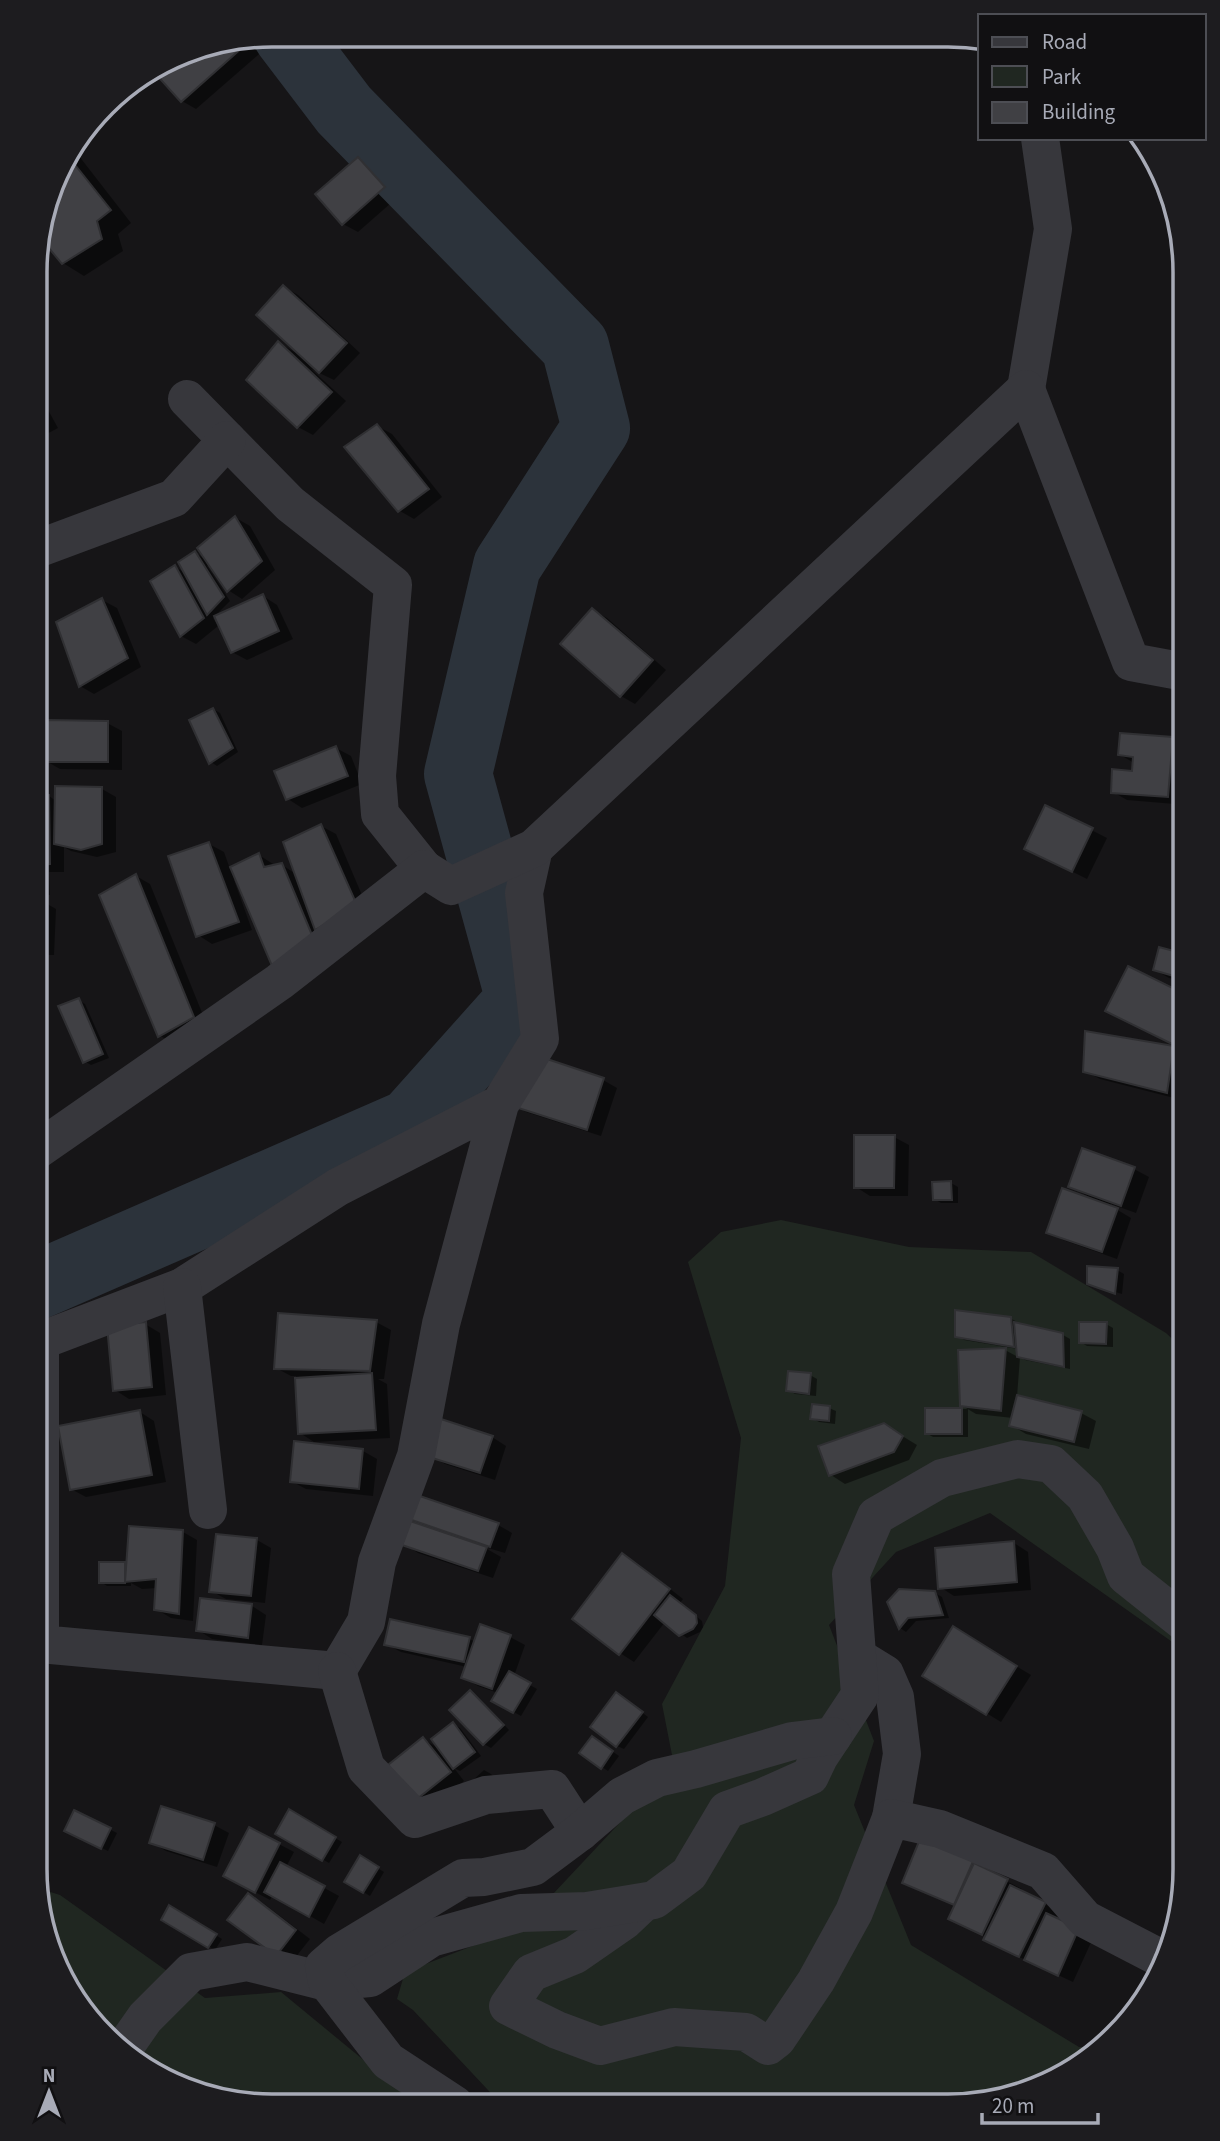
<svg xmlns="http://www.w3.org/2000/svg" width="1220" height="2141" font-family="'Source Sans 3',sans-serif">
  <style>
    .green { fill: #202721 }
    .shadow { fill: #0007 }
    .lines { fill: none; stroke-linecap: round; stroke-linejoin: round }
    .river { stroke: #2c333b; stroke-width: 68 }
    .building { fill: #404044; stroke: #303033; stroke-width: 2 }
    .minor { stroke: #37373c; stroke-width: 38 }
    .rim { fill: none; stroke: #a8abb7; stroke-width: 3.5 }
  </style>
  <rect width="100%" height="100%" fill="#161517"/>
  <g class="green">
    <path d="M781,1220L909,1247L1031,1252L1166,1333L1185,1351V1651L990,1513L896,1552L829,1625L874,1741L854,1805L911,1945L1079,2047H1100L1080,2066L1024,2093L948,2106L502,2105L413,2010L397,1999L405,1972L522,1927L644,1797L672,1755L662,1704L725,1586L741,1438L688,1262L721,1232Z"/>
    <path d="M38,1888L60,1895L205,1998L281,1992L417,2104H241L128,2057L84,2013L48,1945Z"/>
  </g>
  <g class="shadow">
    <path d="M257,38L266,48L196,109L182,101L154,70L182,53Z"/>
    <path d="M71,152L79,156L131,223L118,234L123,251L84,276L63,263L39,234L60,167Z"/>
    <path d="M359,159L373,167L399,196L358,232L343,224Z"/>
    <path d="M284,287L298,295L360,353L334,380L311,369L346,401L313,435L298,427L248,380L279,343L300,355L301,354Z"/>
    <path d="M37,390L58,428L37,439Z"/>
    <path d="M377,426L392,434L442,497L414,519L400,511Z"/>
    <path d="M236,518L250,526L275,570L242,599L228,590L210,564L207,566L230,601L213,618L218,626L196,644L181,636L175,567L186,573L195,553L207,560Z"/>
    <path d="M263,596L277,605L293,639L247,660L232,652Z"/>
    <path d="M102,600L117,608L141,667L94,694L80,686Z"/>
    <path d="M592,610L607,618L666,670L635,704L621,696L562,644Z"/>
    <path d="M213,709L220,713L238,752L217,766L211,762Z"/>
    <path d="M107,723L122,731V770L60,769L46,761Z"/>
    <path d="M1185,723V816L1175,810V804L1127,800L1113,792L1133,772L1134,763L1119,754L1121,735L1173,738L1180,742Z"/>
    <path d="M336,748L351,756L362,784L302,808L288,799Z"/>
    <path d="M102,789L116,797V852L97,857L71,851L64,847V872H49L50,895H36V797L49,796L56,801Z"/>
    <path d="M1046,807L1107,838L1087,879L1041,856Z"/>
    <path d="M321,826L336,834L370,914L325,944L237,879L234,880L252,930L212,944L198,935L209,844L224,852L230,869L259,855L273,864L275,867L282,865L296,874Z"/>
    <path d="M136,876L150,884L207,1025L174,1044L159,1035Z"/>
    <path d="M36,901H42L56,909L54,955H36Z"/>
    <path d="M1185,956V982L1169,978L1155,970Z"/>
    <path d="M1185,996V1049L1122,1018Z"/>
    <path d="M78,1000L85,1004L109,1058L91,1065L84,1061Z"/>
    <path d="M1173,1047L1185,1054V1078L1182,1100L1100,1079L1085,1071Z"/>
    <path d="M603,1080L617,1088L601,1136L526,1112L512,1104Z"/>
    <path d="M894,1137L909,1145L908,1196H870L856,1187Z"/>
    <path d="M1134,1169L1149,1177L1136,1213L1111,1204V1206L1131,1218L1117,1259L1063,1240L1049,1232L1090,1200L1091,1198L1070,1186Z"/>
    <path d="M951,1183L958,1187V1203H941L934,1199Z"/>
    <path d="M1117,1270L1124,1274L1122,1294L1093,1285Z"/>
    <path d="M1010,1318L1017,1322L1018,1325L1063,1335L1070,1339V1369L1025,1360L1020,1357L1017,1397L1081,1413L1096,1421L1089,1449L1026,1434L1011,1425L1013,1418L976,1414L961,1405L1005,1350L1018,1357V1349L964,1340L957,1336Z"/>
    <path d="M376,1322L391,1330L384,1379H378L387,1384L390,1438L314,1442L300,1433L296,1376H291L276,1368Z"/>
    <path d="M145,1324L160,1333L166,1395L129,1399L115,1390Z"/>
    <path d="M1106,1324L1113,1328V1347L1087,1346L1080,1342Z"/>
    <path d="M810,1375L817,1379L816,1396L795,1394L788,1390Z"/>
    <path d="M829,1408L836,1411L835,1424L819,1422L812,1418Z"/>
    <path d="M926,1409H968V1437H933L926,1433Z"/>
    <path d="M140,1412L154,1421L166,1482L86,1497L71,1489Z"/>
    <path d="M899,1434L917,1445L909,1460L845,1484L831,1475Z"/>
    <path d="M492,1437L506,1446L495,1480L445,1464L431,1456Z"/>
    <path d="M296,1443L363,1451L377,1459L373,1496L306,1489L291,1481Z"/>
    <path d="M408,1517L498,1525L512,1533L505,1553L488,1548L487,1549L501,1557L493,1578L418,1553L404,1544L421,1525Z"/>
    <path d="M131,1528L183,1532L197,1540L193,1621L171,1618L156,1609L157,1588L142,1589L131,1583V1586H107L101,1582L124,1564L128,1566Z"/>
    <path d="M257,1540L271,1548L265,1603L226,1599L211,1591Z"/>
    <path d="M1014,1543L1028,1552L1031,1590L954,1596L940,1587Z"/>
    <path d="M623,1555L637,1563L683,1599L680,1603L702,1621L703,1627L700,1632L687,1638L665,1622L634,1662L620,1653Z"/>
    <path d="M935,1593L942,1597L949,1618L916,1621L906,1632L900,1628L889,1602Z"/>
    <path d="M252,1606L266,1615L262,1645L212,1639L198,1630Z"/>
    <path d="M481,1626L510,1637L525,1645L514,1676L537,1689L521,1716L494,1701L498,1693L478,1686L463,1677L467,1667L401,1652L386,1644L469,1639L476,1642Z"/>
    <path d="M968,1637L1031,1675L1001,1722L924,1675Z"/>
    <path d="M470,1692L477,1696L509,1730L491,1748L484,1744Z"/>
    <path d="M623,1698L648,1717L624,1749L617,1746Z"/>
    <path d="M453,1724L460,1728L481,1756L460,1771L454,1768L464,1781L433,1806L418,1798L423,1739L440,1749Z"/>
    <path d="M599,1742L619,1756L608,1771L602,1767Z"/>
    <path d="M484,1770L491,1774L502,1786L471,1782Z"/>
    <path d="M75,1812L117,1833L108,1851L73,1834Z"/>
    <path d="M290,1812L342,1842L329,1863L277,1833Z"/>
    <path d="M214,1825L229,1833L217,1867L166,1851L151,1842Z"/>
    <path d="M35,1829L42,1834L35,1845Z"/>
    <path d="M250,1829L294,1852L286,1867L339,1896L324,1924L273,1895L270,1900L240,1884Z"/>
    <path d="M923,1837L988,1866L987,1871L1022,1889L1020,1891L1060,1912L1056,1919L1093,1938L1073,1982L1000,1948L987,1937L964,1926L956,1906L904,1882Z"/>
    <path d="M361,1858L384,1872L370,1896L346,1881Z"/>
    <path d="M249,1895L263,1903L310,1939L291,1963L277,1955Z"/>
    <path d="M170,1907L222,1939L215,1950L163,1919Z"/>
  </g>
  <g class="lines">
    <path class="river" d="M36,1286L410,1123L520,1000L458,774L507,566L596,428L575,346L344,110L287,35"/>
  </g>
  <g class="building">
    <path d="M252,39L181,102L153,71L182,53Z"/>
    <path d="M68,156L111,210L97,221L102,239L62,264L39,236L60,167Z"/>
    <path d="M358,157L385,187L342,225L315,194Z"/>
    <path d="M283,285L347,343L319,373L256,315Z"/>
    <path d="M278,341L332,392L297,428L246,380Z"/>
    <path d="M377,424L429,489L398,512L344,447Z"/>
    <path d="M235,516L262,561L227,592L197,548Z"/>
    <path d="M195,551L224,597L207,615L178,562Z"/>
    <path d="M175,565L204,618L180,637L150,581Z"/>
    <path d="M263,594L279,631L231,653L214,616Z"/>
    <path d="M102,598L128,658L79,687L56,622Z"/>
    <path d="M592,608L653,660L620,697L560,644Z"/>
    <path d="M213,708L233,748L209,764L189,720Z"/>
    <path d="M45,720L108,721V762H44Z"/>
    <path d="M1180,721H1185V812L1173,811Z"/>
    <path d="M1120,733L1173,737L1168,797L1111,793L1112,769L1132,771L1133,757L1118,755Z"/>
    <path d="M336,746L348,776L286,800L274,771Z"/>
    <path d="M55,786L102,787V844L81,850L54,844Z"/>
    <path d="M36,795H49L50,864L36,865Z"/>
    <path d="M1045,805L1093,828L1072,872L1024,849Z"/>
    <path d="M321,824L357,905L315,930L283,842Z"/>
    <path d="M209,842L239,922L196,937L168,856Z"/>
    <path d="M259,853L264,867L282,863L312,935L272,966L230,867Z"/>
    <path d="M136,874L194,1017L158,1037L99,895Z"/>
    <path d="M36,899H42L40,948H36Z"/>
    <path d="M1159,947L1185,954V993L1180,992L1184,979L1153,970Z"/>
    <path d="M1128,966L1185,994V1030L1181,1028L1172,1044L1105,1011Z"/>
    <path d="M79,998L103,1054L83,1063L58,1006Z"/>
    <path d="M1085,1031L1174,1046L1167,1093L1083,1072Z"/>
    <path d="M538,1056L604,1078L587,1130L509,1105Z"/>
    <path d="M854,1135H895L894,1188H854Z"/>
    <path d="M1082,1148L1135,1167L1121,1206L1068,1187Z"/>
    <path d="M951,1181L952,1200H933L932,1182Z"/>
    <path d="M1062,1188L1118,1208L1102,1252L1046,1233Z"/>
    <path d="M1087,1266L1118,1268L1115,1294L1087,1284Z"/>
    <path d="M955,1310L1011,1317L1014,1347L955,1337Z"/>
    <path d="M278,1313L377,1320L370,1371L274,1369Z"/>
    <path d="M146,1322L152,1387L113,1391L107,1326Z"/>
    <path d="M1014,1322L1063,1333L1064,1367L1017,1357Z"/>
    <path d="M1079,1322H1107L1106,1344L1079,1343Z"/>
    <path d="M1006,1348L1001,1411L960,1406L958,1350Z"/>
    <path d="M788,1371L811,1373L809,1394L786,1391Z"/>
    <path d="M372,1373L376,1430L298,1434L295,1378Z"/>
    <path d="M1017,1395L1082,1411L1074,1442L1009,1426Z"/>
    <path d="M812,1404L830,1406L829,1421L810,1419Z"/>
    <rect x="925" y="1408" width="37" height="26"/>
    <path d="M140,1410L152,1475L70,1490L58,1426Z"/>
    <path d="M441,1419L493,1436L480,1473L429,1457Z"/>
    <path d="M884,1423L903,1436L894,1452L829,1476L818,1446Z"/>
    <path d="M294,1441L363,1449L359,1489L290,1482Z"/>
    <path d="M414,1494L499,1523L490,1547L406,1518Z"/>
    <path d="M410,1521L487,1547L478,1571L402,1545Z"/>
    <path d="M129,1526L183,1530L179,1614L154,1610L156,1579L125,1582Z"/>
    <path d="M216,1534L257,1538L251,1596L209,1592Z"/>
    <path d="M1014,1541L1017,1582L938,1589L935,1548Z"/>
    <path d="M622,1553L670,1589L619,1655L572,1619Z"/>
    <rect x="99" y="1562" width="26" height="21"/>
    <path d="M899,1589L935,1591L943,1615L908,1618L899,1629L887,1602Z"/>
    <path d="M670,1595L696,1615L697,1623L693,1629L679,1636L654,1615Z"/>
    <path d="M200,1598L252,1604L248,1638L196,1631Z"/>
    <path d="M390,1619L470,1637L464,1662L384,1645Z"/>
    <path d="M480,1624L511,1635L492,1689L461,1678Z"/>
    <path d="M953,1626L1017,1666L986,1715L922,1676Z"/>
    <path d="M509,1671L531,1683L513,1713L491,1701Z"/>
    <path d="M470,1690L504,1725L483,1745L449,1710Z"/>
    <path d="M616,1692L643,1712L616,1747L590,1727Z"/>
    <path d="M453,1722L475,1752L453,1769L431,1739Z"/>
    <path d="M592,1736L613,1751L601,1769L579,1753Z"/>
    <path d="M423,1737L451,1772L417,1799L388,1765Z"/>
    <path d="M161,1806L215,1823L203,1860L149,1843Z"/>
    <path d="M289,1809L336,1837L322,1861L275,1834Z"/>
    <path d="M74,1810L111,1828L101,1849L64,1831Z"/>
    <path d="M249,1827L280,1843L255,1893L223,1876Z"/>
    <path d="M922,1834L975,1857L954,1905L902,1883Z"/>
    <path d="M360,1855L379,1867L363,1893L344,1882Z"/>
    <path d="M280,1862L325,1886L309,1917L264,1892Z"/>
    <path d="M974,1863L1008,1879L982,1935L948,1919Z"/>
    <path d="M1010,1885L1046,1902L1019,1957L983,1940Z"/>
    <path d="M248,1893L296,1930L276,1956L227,1920Z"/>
    <path d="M169,1905L217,1934L208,1948L161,1920Z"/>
    <path d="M1046,1913L1079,1928L1058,1976L1024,1960Z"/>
  </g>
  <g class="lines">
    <g class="minor">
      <path d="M1026,389L1053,229L1040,138"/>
      <path d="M187,399L290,504L393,585L377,776L380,814L424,869"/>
      <path d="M37,549L174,498L227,440"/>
      <path d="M500,1104L338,1187L182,1287L40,1341V1644L337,1671L366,1622L377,1562L416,1456L441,1324L500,1104L540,1039L524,893L534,848"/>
      <path d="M36,1151L279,982L424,869L451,886L534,848L1026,389L1131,662L1185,672"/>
      <path d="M182,1287L208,1510"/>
      <path d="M859,1658L885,1674L895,1697L902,1754L891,1818"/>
      <path d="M337,1671L366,1768L415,1819L486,1795L552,1789L580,1832"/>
      <path d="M642,1904L624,1921L575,1955L531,1973L508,2006L557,2030L600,2046L674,2027L746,2032L768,2046L777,2039L816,1981L854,1912L891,1818L940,1829L1043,1871L1085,1919L1166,1961"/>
      <path d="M122,2051L145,2018L191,1972L247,1962L327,1982L370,1978L431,1938L521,1913L587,1911L654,1900L689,1874L727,1810L763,1797L810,1776L819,1757L860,1695L851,1574L876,1516L942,1478L1018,1459L1051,1464L1085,1496L1115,1548L1126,1576L1185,1623"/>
      <path d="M455,2105L388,2061L327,1982L324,1966L339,1953L463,1878L484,1877L533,1867L580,1832L622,1796L657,1778L696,1769L792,1741L833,1736"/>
    </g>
  </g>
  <path d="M0 0H1220V2141H0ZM272 47H948A225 225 0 0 1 1173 272V1869A225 225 0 0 1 948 2094H272A225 225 0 0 1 47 1869V272A225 225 0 0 1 272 47Z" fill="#1d1c1f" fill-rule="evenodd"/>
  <path class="rim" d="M272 47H948A225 225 0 0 1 1173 272V1869A225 225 0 0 1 948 2094H272A225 225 0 0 1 47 1869V272A225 225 0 0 1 272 47Z"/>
  <rect x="978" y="14" width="228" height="126" fill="#111012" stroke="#4d4e54" stroke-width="2"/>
  <rect x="992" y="37" width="35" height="10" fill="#37373c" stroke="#4d4e54" stroke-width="2"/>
  <text x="1042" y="49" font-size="21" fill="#a8abb7">Road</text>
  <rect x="992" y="66" width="35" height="21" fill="#202721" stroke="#4d4e54" stroke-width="2"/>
  <text x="1042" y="84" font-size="21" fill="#a8abb7">Park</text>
  <rect x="992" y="102" width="35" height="21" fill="#404044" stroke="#4d4e54" stroke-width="2"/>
  <text x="1042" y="119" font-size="21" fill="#a8abb7">Building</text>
  <g transform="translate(49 2092)" stroke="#111012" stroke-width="5" paint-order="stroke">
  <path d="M0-5L12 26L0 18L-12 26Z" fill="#a8abb7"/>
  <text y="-10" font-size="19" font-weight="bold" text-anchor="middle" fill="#a8abb7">N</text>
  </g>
  <path d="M982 2113v10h116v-10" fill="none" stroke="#a8abb7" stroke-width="3.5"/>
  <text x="992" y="2113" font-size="21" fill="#a8abb7" stroke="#111012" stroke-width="5" paint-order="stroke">20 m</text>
</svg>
